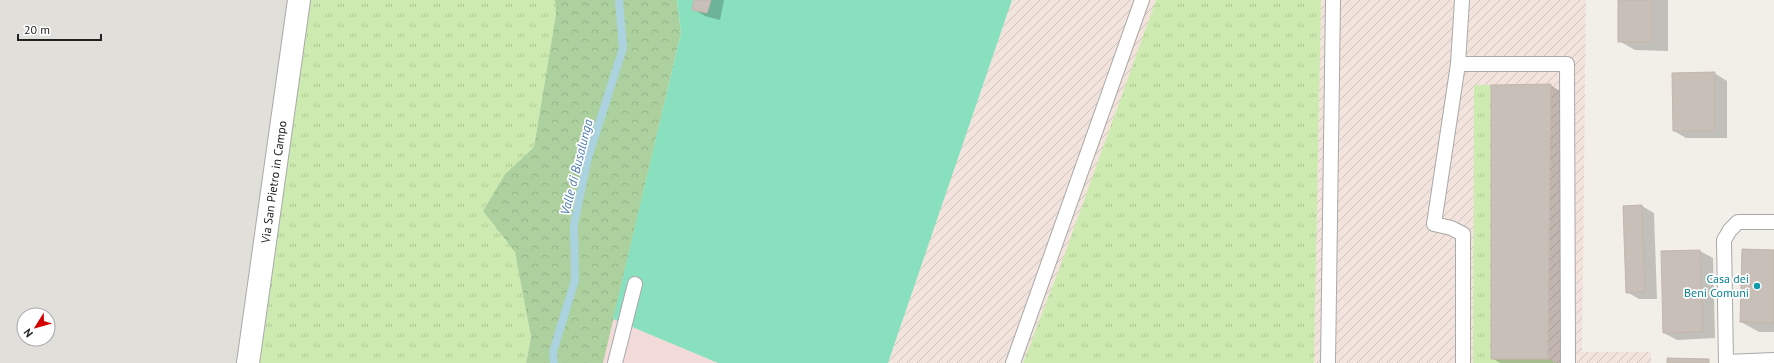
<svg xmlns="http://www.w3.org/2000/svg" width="1774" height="363" font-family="'PT Sans',sans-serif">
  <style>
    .commercial { fill: #f2dad9 }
    .military { fill: url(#military-furrows) }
    .airport { fill: #e1dfda; fill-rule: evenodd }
    .grass { fill: url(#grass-tufts) }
    .forest { fill: url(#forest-crowns) }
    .pitch { fill: #88e0be }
    .shadow { fill: #0003 }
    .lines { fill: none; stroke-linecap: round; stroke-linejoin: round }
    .stream { stroke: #aad3df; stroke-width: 8 }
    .building { fill: #c7bfb8; stroke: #c4b6ab }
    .lane-casing { stroke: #a9a9a9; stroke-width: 16 }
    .street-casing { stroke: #a9a9a9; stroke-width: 24 }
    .lane { stroke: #fff; stroke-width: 14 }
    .street { stroke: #fff; stroke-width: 22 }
    .culture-dot { fill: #0f9aa8; stroke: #fff; stroke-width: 1.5 }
    .labels { text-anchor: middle; stroke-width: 3.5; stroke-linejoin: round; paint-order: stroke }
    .street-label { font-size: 12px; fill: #222; stroke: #fff }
    .culture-label { font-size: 12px; fill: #0d838f; stroke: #fff; text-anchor: end }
    .water-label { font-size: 13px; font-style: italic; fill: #4a7aab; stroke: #fff }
  </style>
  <defs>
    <pattern id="military-furrows" width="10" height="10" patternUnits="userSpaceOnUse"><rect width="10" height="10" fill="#f3e3dd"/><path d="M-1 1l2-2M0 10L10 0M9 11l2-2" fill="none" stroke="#d0c2bd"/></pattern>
    <pattern id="grass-tufts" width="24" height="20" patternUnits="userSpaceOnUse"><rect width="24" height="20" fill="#cdebb0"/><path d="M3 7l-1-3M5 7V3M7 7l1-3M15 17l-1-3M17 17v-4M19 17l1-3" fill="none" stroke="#b0c997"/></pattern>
    <pattern id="forest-crowns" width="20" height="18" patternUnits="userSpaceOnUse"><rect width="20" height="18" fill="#add19e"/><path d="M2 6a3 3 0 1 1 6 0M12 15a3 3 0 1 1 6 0" fill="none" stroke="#95b388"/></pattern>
  </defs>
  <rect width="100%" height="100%" fill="#f2efe9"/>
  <path class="commercial" d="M613,319L718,363H603Z"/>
  <path class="military" d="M1012,0H1586L1582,352H1651V363H888Z"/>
  <path class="airport" d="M0,0H290L244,363H0ZM24,315H48V339H24Z"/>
  <g class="grass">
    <path d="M290,0H555L556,14L534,147L505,174L483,211L515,251L531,337L526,363H244Z"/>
    <path d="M1156,0H1321L1314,363H1023L1063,259Z"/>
    <path d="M1474,85H1491V358L1548,359L1557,363H1473Z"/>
  </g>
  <path class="forest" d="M555,0H677L681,33L603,363H526L531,337L515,252L483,211L505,174L534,147L556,14Z"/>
  <path class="pitch" d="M677,0H1012L888,363H718L613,319L681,33Z"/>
  <g class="shadow">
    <path d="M695,0H724L720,20L705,16L693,9Z"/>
    <path d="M1619,0H1668V51L1635,50L1619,41Z"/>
    <path d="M1714,73L1727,81V138H1686L1674,131Z"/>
    <path d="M1550,85L1569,96L1566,363H1500L1492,358Z"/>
    <path d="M1642,206L1654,213L1657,299H1639L1627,292Z"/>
    <path d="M1700,251L1713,258L1715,338L1677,340L1664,333L1662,252Z"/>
    <path d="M1774,251V332H1759L1741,322Z"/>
  </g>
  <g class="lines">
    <path class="stream" d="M554,363L553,352L575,280L574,224L588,158L623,48L619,0"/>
  </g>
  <g class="building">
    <path d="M694,0H711L707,13L692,10Z"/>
    <rect x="1618" y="0" width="34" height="42"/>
    <path d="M1715,72V131H1673L1672,73Z"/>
    <path d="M1551,84L1548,359H1491V85Z"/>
    <path d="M1642,205L1645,292L1626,293L1623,206Z"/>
    <path d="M1742,249L1774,250V323L1740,322Z"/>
    <path d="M1700,250L1703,332L1663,333L1661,251Z"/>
    <path d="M1667,358L1709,359V363H1667Z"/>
  </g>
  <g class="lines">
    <defs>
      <g id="lane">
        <path d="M1462,0L1458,64L1434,224L1451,228L1463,234V363"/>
        <path d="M1458,64H1567L1568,363"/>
        <path d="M1726,362L1774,360"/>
        <path d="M615,363L635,284"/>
        <path d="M1013,363L1142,0"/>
        <path d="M1328,363L1333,0"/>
        <path d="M1726,363L1724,240L1730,230L1738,222H1774"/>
      </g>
      <path id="street" d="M248,363L299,0"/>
    </defs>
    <use href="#lane" class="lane-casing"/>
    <use href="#street" class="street-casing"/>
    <use href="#lane" class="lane"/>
    <use href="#street" class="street"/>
  </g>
  <circle class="culture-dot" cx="1757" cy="286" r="4"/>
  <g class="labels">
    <g class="street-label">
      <text transform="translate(274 182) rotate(-82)" y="4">Via San Pietro in Campo</text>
    </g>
    <g class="culture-label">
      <text x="1749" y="283">Casa dei<tspan x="1749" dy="14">Beni Comuni</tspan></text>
    </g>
    <g class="water-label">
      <text transform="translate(576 167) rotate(-76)" y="5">Valle di Busalunga</text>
    </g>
  </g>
  <g transform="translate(36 327) rotate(233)"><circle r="19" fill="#ffffff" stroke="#a7a7a7"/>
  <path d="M0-3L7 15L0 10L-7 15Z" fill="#d40000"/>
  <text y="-6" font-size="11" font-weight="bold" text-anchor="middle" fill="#222222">N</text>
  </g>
  <path d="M18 34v6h83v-6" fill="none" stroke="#222222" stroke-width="2"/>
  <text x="24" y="34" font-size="12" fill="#222222" stroke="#ffffff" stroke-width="3" paint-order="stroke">20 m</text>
</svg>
